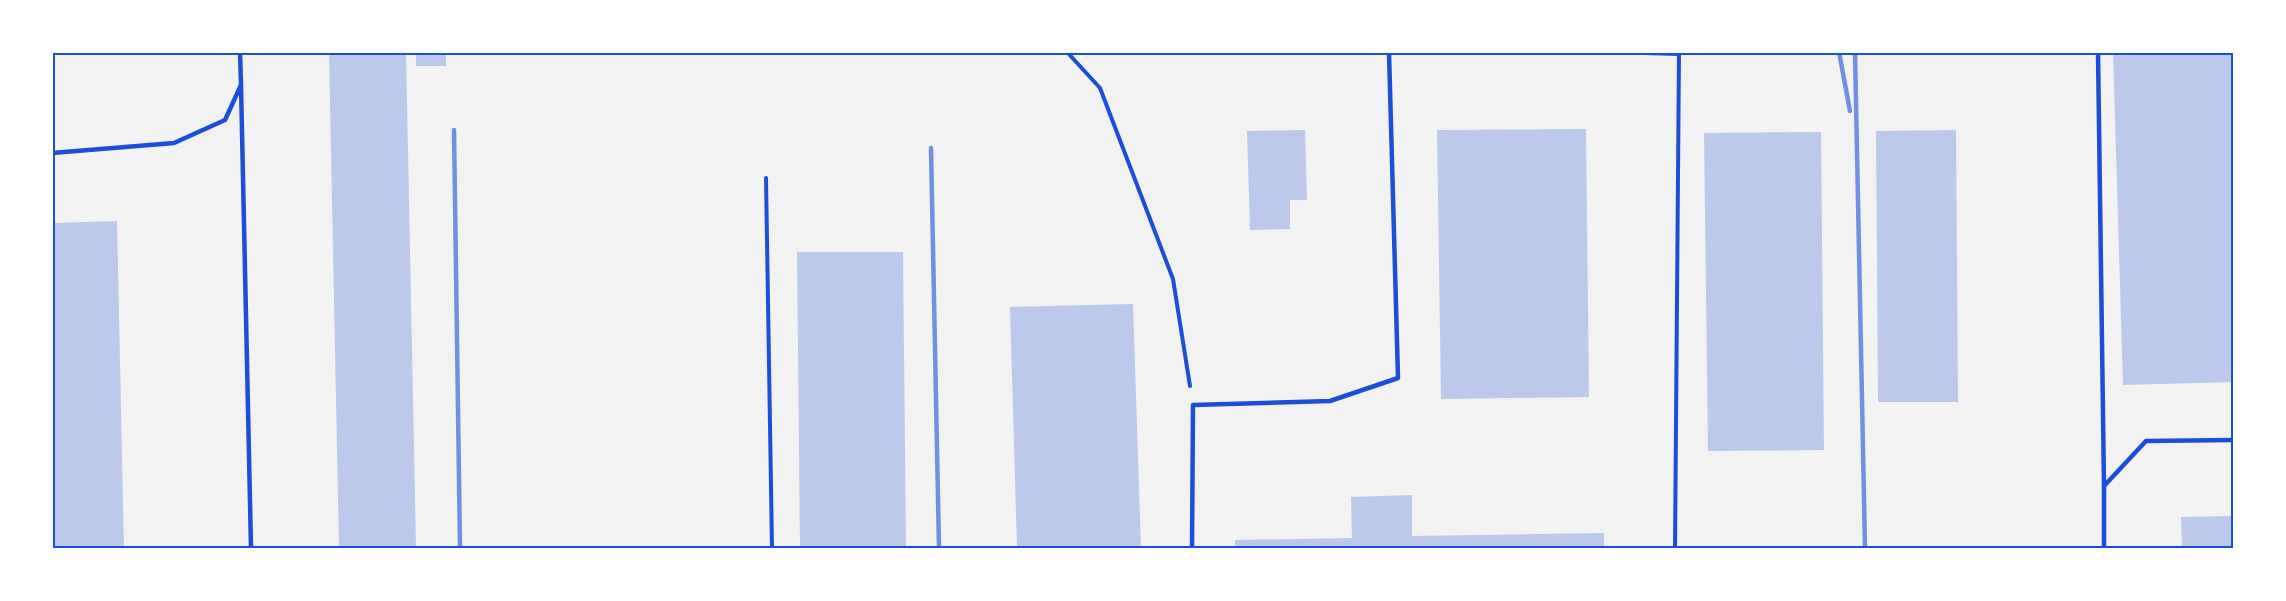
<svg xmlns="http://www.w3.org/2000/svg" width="2286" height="601" font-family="'Sofia Sans Condensed',sans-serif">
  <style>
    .building { fill: #bdc9ec }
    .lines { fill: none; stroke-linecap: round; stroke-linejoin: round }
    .path { stroke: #1d4ed8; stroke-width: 4 }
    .service { stroke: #1d4ed8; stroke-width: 4.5 }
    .rail { stroke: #7290e2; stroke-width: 4.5 }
    .neatline { fill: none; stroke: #1d4ed8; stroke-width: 2 }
  </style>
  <rect width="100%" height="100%" fill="#f2f2f2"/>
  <g class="building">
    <path d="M329,52H406L416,548H339Z"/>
    <rect x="416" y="52" width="30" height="14"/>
    <path d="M2113,52H2234V382L2123,385Z"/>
    <path d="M1586,129L1589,397L1441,399L1437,130Z"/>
    <path d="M1305,130L1307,200H1290V229L1250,230L1247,131Z"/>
    <path d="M1956,130L1958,402H1878L1876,131Z"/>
    <path d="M1821,132L1824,450L1708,451L1704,133Z"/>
    <path d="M117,221L124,548H52V223Z"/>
    <path d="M797,252H903L906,548H800Z"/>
    <path d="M1133,304L1141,548H1017L1010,307Z"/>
    <path d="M1412,495V536L1604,533V548H1235V540L1352,538L1351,497Z"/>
    <path d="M2234,516V548H2182L2181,517Z"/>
  </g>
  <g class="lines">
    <g class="path">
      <path d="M1067,52L1100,88L1173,279L1190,386"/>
      <path d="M1609,52L1679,54"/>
      <path d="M766,178L772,548"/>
      <path d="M1675,548L1679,52"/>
    </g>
    <g class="service">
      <path d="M2098,52L2104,486"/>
      <path d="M241,85L251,548"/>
      <path d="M52,153L174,143L225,120L241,85L240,52"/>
      <path d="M1192,548L1193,405L1330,401L1398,378L1389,52"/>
      <path d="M2104,548V486L2146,441L2234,440"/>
    </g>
    <g class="rail">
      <path d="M1839,52L1850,111"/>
      <path d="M1855,52L1865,548"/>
      <path d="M454,130L460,548"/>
      <path d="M931,148L939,548"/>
    </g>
  </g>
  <rect width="2286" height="601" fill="none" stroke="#ffffff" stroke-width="108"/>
  <rect x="54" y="54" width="2178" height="493" class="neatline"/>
</svg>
